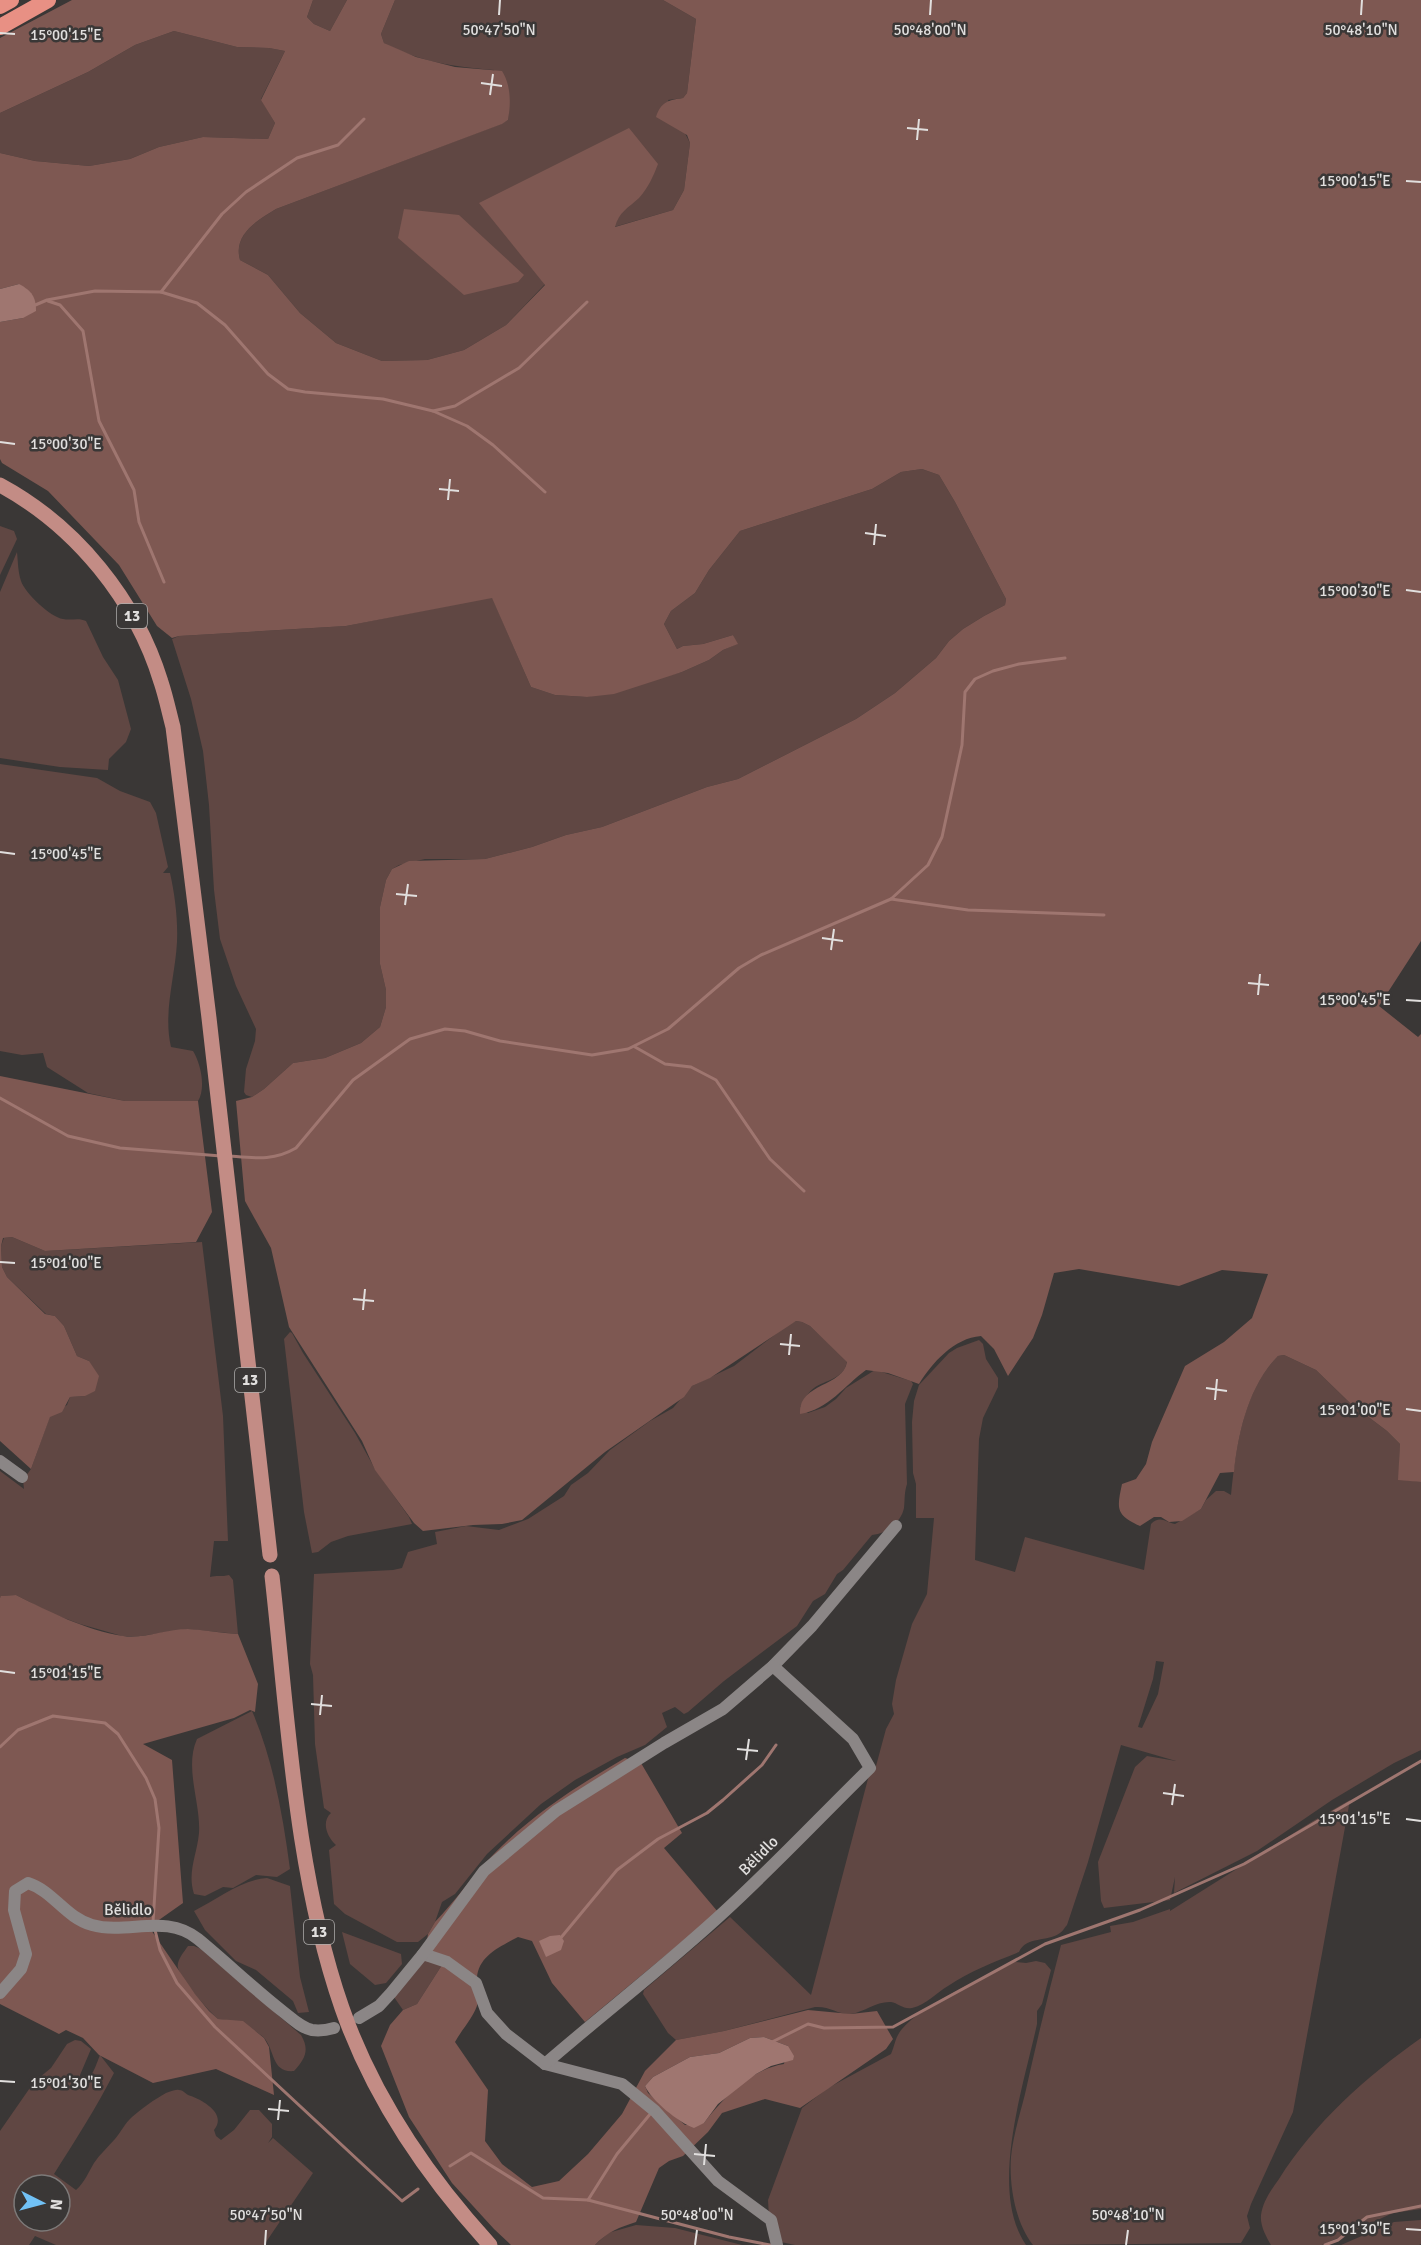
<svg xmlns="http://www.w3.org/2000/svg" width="1421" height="2245" font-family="Signika,sans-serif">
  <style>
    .green { fill: #604743; fill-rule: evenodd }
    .forest { fill: #7e5852; fill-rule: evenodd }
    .water { fill: #9f7670 }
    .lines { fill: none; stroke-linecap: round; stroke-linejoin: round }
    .stream { stroke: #9f7670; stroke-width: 3 }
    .minor { stroke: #8b8686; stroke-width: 12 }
    .major { stroke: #c38c85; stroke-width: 15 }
    .highway { stroke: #e89084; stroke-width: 16 }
    .ticks { fill: none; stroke: #e1dfde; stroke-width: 2 }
    .labels { text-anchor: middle; stroke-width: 5; stroke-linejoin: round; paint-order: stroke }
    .shield { fill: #3a3736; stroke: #afadac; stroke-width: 1.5 }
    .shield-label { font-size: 15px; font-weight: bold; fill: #e1dfde }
    .street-label { font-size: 16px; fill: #e1dfde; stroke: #3a3736 }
    .ticks-label { font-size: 15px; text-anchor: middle; fill: #e1dfde; stroke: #3a3736; stroke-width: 5; stroke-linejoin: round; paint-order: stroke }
  </style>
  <rect width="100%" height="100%" fill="#3a3736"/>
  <g class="green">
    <path d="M313,0H347L330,31L314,24L307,17Z"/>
    <path d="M395,0H663L696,19L687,93L683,98L668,100L690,143L684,190L673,210L614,227L618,215L623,210L480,203L545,284L506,325L464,350L427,360L382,361L336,343L300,313L268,275L240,260C233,235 256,221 276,209L501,124L508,120L509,109L494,70C457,67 418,62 384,43L381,34Z"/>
    <path d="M174,31L237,47L269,48L285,51L261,99L275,123L268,139L203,137L159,147L130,159L89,166L35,161L0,153V113L88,72L135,45Z"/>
    <path d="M922,469L939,475L955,502L1006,599L1005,605L984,616L963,629L949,641L936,658L895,693L856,719L738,779L707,787L602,827L566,835L532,847L485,859H425L399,865L392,869L386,880L380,907V964L386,990V1007L380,1027L361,1043L325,1058L293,1063L264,1089L252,1097L246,1095L244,1092L246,1069L255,1041L256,1029L236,986L220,939L214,890L209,805L203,751L191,699L172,639L179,636L346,626L492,597L531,687L555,695L587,697L682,672L709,660L723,650L737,644L733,635L703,644L683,646L677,649L664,624L671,611L695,593L709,570L740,531L872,489L901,472Z"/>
    <path d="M0,526L14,531L17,539L0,575Z"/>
    <path d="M17,552C18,562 18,572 21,581C25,593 50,617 63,619C72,621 78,617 86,621L103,657L118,680L131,729L126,742L109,759L108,770L60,767L0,758V592Z"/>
    <path d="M0,764L97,778L120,791L150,802L156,813L168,867L163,873H170C175,895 178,920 177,942C175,978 163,1012 171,1047L193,1051C201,1064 206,1088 198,1101H125L88,1093L47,1067L43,1053L22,1055L0,1051Z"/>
    <path d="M12,1237L45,1251L202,1242L223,1416L228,1541H214L210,1577C216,1575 222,1577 229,1575L233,1580L238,1634L187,1629L141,1636H122L80,1624L53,1614L16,1595L2,1596L0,1598V1471L24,1489L23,1480L31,1469L50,1416L67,1405L70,1397L85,1396L89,1361L77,1356L64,1326L55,1316L46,1314L7,1277L2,1267L1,1246L4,1238Z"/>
    <path d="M796,1321L802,1322L810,1326L847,1361C845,1379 825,1380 814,1388C808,1392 804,1401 800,1407L808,1413L825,1407L836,1399L846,1388L875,1370L911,1381L913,1384L905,1404L907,1484C904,1493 905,1500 904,1508C901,1523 885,1534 872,1535L843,1570L837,1574L825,1594L813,1601L797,1626L724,1681L688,1712L684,1714L675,1707L662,1713L667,1727L645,1745L617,1757L575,1780L541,1804L487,1854L455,1894L442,1902L435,1922L428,1934L418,1942H397L345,1914L334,1904L329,1850L336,1845C327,1837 321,1822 331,1813L324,1808L315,1744L313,1675L310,1664L314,1574L393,1570L402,1568L408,1552L437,1544L435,1532L466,1526L499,1530L528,1519L564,1496L571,1485L588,1473L610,1450L650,1421L673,1408L692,1386L734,1366L789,1324Z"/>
    <path d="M290,1332L292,1333L303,1353L355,1433L375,1469L409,1517L412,1524L348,1536L331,1542L318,1552L312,1553L304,1512L284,1339Z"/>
    <path d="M979,1340L983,1344L986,1359L998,1378V1387L983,1418L979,1439L975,1560L1015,1572L1025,1537L1144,1570L1151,1524C1160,1515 1165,1522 1175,1524L1201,1509L1206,1500L1216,1491H1224L1231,1495C1236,1447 1243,1391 1278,1356L1284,1355L1316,1370L1350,1403L1387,1431L1400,1444L1399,1479L1421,1482V1750L1394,1763L1332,1800L1257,1851L1174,1893L1175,1877L1170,1900L1104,1908L1101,1901L1098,1862L1135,1767L1147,1756L1176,1761L1121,1745L1088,1862L1067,1925C1065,1927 1063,1931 1060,1933C1048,1942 1026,1936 1019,1952C994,1962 970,1971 948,1986C936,1993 926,2005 912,2008C904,2010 898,2003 891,2002C877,2001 864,2012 851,2014C839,2015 830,2006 815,2007L724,2031L676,2040L668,2033L643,1994L644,1990L730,1917L811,1995L869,1775L870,1771L876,1766L886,1729L894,1714L892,1704L896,1680L912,1624L927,1594L934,1518H916V1484L913,1473L912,1422L914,1401L919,1385L949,1353L957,1348ZM1156,1661L1164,1662L1158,1694L1142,1728L1138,1727L1153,1679Z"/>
    <path d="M252,1711C273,1759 283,1816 290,1869L277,1877L256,1875L233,1888L223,1887L205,1896L194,1894C187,1872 197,1855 199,1833C201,1803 184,1768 197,1739Z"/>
    <path d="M1350,1800L1293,2112L1251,2204L1247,2216L1250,2228L1241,2243L1033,2245C1015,2222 1009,2185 1011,2157C1013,2136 1020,2114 1025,2094C1036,2044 1048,1995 1061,1945L1111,1932L1110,1926L1133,1922L1170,1909V1911L1313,1821Z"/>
    <path d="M267,1878L290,1886L300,1977L309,2012L298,2013L293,2001L256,1970L236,1961L205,1930L194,1911C218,1899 241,1880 267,1878Z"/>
    <path d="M342,1932L401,1954L402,1964L386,1983L375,1985L350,1964Z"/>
    <path d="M188,1946H194L201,1949L301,2035C310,2050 305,2059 294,2071C272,2073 275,2052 265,2039C258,2030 229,2019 218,2019C208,2010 181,1980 178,1968C176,1961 184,1952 188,1946Z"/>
    <path d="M424,1961L442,1965L417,2004L403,2010L394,1997Z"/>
    <path d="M1036,1961L1045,1963L1051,1970L1042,2004L1037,2011V2024C1024,2085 988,2190 1026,2245H795L781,2242L769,2217L768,2200L802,2108L828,2088L891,2054C895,2045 895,2037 902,2029C922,2005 986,1976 1015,1962L1026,1963Z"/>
    <path d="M1421,2038V2209L1393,2213L1322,2245H1271C1266,2236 1260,2226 1261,2215C1263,2201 1271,2190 1279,2179C1314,2123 1367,2076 1421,2038Z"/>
    <path d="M75,2040L81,2041L91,2049L80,2075V2082C93,2079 95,2067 100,2055L114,2073C96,2108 75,2141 54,2174L76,2190C85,2182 88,2173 94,2163C100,2154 108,2147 115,2139C121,2132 125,2123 132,2117C141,2109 155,2099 166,2093C170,2092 175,2089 179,2090C184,2090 186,2095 191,2096C204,2101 227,2114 214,2130L216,2136L221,2140L234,2130L250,2110H259L272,2124V2137L268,2143L273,2138L313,2173L264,2245H56L35,2236L29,2245H0V2131L34,2082L51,2068L67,2044ZM24,2185H60V2221H24Z"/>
    <path d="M1421,2220V2244L1419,2245H1341L1394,2222Z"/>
    <path d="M636,2225L675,2228L742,2245H595L608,2233Z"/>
  </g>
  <g class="forest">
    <path d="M72,0H313L307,17L314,24L330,31L347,0H395L381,34L384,43L416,57L455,67L502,71C511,85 511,104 508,120L502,124L276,209C256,221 233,235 240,260L268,275L300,313L336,343L382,361L427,360L464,350L506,325L545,285L479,203L629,128L658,164C653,177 648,188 639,198C628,208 619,212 615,227L673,210L684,190L690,143L687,135L656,117C661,102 668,100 683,98L687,93L696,19L663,0H1421V941L1379,1006L1418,1037L1421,1034V1482L1398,1480L1400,1444L1387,1431L1350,1403L1316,1370L1284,1355L1278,1356C1249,1385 1238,1433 1234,1472L1220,1473L1201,1509L1182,1521L1169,1522L1161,1517H1154L1140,1526C1115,1515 1117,1508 1122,1484L1136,1479L1146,1464L1152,1442L1185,1366L1224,1342L1252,1318L1268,1274L1222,1270L1179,1286L1079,1269L1054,1273L1042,1315L1033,1338L1008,1376L994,1349L981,1336C954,1338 932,1363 919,1384L888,1373L866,1370C845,1385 828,1410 800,1414C798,1383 843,1387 847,1362L810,1326L802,1322L796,1321L710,1378L692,1386L684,1397L605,1452L522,1520L502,1524L473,1525L423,1531L414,1523L375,1470L362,1441L289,1327L271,1248L245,1201L236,1101L252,1097L264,1089L293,1063L325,1058L361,1043L380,1027L386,1007V990L380,964V907L386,880L392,869L409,861L485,859L532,847L566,835L602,827L707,787L738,779L856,719L895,693L936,658L949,641L963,629L984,616L1005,605L1006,599L955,502L939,475L922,469L901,472L872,489L740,531L709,570L695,593L671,611L664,624L677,649L683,646L703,644L733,635L738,644L723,650L709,660L682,672L614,694L587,697L555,695L531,687L492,598L346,626L179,636L172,638L157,626L119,565L48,491L2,463L0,459V322L23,318L19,284L0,289V153L35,161L89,166L130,159L159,147L203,137L268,139L275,123L261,100L285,51L269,48L237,47L174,31L135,45L88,72L0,113V38Z"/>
    <path d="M404,209L459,215L524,275L518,282L464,295L398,238Z"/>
    <path d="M0,1076L125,1101H198L212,1212L196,1242L45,1251L12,1237L3,1238L1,1246L2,1267L7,1277L45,1314L55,1316L64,1326L77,1356L89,1361L99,1376L95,1391L85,1396L70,1397L62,1412L50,1417L31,1469L0,1441Z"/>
    <path d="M16,1595C50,1612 85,1630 123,1636C144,1639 166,1629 188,1629C204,1630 221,1633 238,1634L258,1684L255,1712L250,1710L234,1718L143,1744L172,1760L183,1903L149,1927L195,1994L209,2011L218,2019L243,2021L264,2038L269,2047L274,2095L216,2069L153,2083L99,2055L83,2038L66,2030L59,2034L0,2004V1598L1,1596Z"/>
    <path d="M625,1758L641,1763L682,1833L664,1848L718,1912L585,2022L552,1983L532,1941L518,1937C501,1946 478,1956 477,1978C477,1986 479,1994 478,2002C475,2016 462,2029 455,2042L488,2090L485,2141L502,2164L532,2187L559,2181L588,2154L622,2114L645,2071L676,2040L724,2031L808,2010L851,2014L877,2011L893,2039L886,2049L800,2108L765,2099L722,2113L708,2132L683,2156L669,2161L659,2168L636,2222C620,2227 607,2232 595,2245H511L494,2229L452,2183L409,2117L381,2046L390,2025L403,2010L417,2004L442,1965L424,1961L428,1934L435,1922C455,1901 472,1877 492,1856C531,1815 577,1786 625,1758ZM764,2037L788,2046L784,2064C751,2069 723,2098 704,2123L685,2125L648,2093L645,2086L653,2077L690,2057L719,2053L750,2038Z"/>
  </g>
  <g class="water">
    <path d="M19,284C32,291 36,297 36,311L23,318L0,322V289Z"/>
    <path d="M560,1935L564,1941L561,1950L546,1957L539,1941L550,1936Z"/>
    <path d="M764,2037L788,2046L794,2056L793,2060L771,2066L756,2074L718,2104L704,2123L694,2128C679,2123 651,2100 645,2086L653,2077L690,2057L719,2053L750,2038Z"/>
  </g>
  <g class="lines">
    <g class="stream">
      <path d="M161,292L222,214L246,192L297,158L338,145L364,119"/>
      <path d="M48,301L60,305L83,331L99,421L134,490L139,522L164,582"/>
      <path d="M33,306L47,300L95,291L161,292L197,303L225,325L268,374L288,389L305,392L383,399L433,411L455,406L519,368L587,302"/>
      <path d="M433,411L467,426L493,445L545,492"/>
      <path d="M891,899L968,910L1104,915"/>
      <path d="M635,1047L665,1064L691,1067L716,1080L770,1159L804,1191"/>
      <path d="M0,1098L68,1136L120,1148L221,1156"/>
      <path d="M230,1156C255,1158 274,1161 296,1148L353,1080L410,1039L445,1029L465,1031L500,1041L592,1055L628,1049L668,1029L739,968L761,955L891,899L928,865L942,837L962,745L965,692L975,679L993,671L1019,664L1065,658"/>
      <path d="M0,1747L18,1730L53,1716L105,1723L118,1734L146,1778L155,1799L159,1828L153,1922"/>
      <path d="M155,1930L160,1950L177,1983L215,2027L402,2201L418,2189"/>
      <path d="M559,1940L617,1870L658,1839L707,1813L723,1800L762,1765L776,1745"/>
      <path d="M772,2042L808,2024L824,2028L893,2027L1045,1944L1140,1910L1244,1864L1421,1761"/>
      <path d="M450,2166L471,2153L543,2198L588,2200L729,2237L770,2245"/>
      <path d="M588,2200L617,2154L651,2113"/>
      <path d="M1325,2245L1338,2240L1367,2217L1421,2206"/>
    </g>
    <g class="minor">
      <path d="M0,1461L22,1477"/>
      <path d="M423,1954L447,1962L476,1983L487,2013L506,2034L545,2064L622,2084L655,2111L718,2181L771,2220L777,2245"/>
      <path d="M0,1993L21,1969L26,1954L14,1910L15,1891L28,1883C53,1891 66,1918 92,1925C128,1935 166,1913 198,1939C226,1962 253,1988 281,2010C290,2017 301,2028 312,2030C319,2031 327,2030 334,2028"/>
      <path d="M359,2018L379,2006L391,1993L423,1954L484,1871L556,1811L664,1743L723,1709L773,1666L812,1626L896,1526"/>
      <path d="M545,2064C605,2012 668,1964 726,1910C776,1864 822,1815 870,1768L853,1739L773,1666"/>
    </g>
    <g class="major">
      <path d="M0,485C76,526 136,600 161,682C166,697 169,712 173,727L209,1018L270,1555"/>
      <path d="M272,1576C288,1718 295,1873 342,2008C373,2097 427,2176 490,2245"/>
    </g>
    <g class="highway">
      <path d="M0,6L11,0"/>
      <path d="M0,27L48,0"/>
    </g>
  </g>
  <path class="ticks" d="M499,15L500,0M930,15L931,0M1361,15L1362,0M0,33L15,34M481,83L502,86M490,95L493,74M907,128L928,130M917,140L919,119M1406,181L1421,182M0,442L15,444M439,489L459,491M448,500L450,479M865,533L886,536M874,545L876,524M1406,590L1421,592M0,852L15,854M396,894L417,896M405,905L408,884M822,938L843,941M831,950L834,929M1248,983L1269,985M1258,995L1260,974M1406,1000L1421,1001M0,1262L15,1263M353,1299L374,1301M363,1310L365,1289M780,1344L800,1346M789,1355L791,1334M1206,1388L1227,1391M1215,1400L1217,1379M1406,1409L1421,1411M0,1671L15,1673M311,1704L332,1706M320,1715L322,1695M737,1749L758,1751M746,1760L749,1739M1163,1793L1184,1796M1172,1805L1175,1784M1406,1819L1421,1821M0,2081L15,2082M268,2109L289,2111M278,2120L280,2100M694,2154L715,2156M704,2165L706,2144M1406,2229L1421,2230M265,2245L266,2230M695,2245L697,2230M1126,2245L1128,2230"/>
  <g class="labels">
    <g class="shield">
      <rect x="117" y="604" width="30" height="24" rx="4.5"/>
      <rect x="235" y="1368" width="30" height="24" rx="4.5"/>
      <rect x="304" y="1920" width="30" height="24" rx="4.5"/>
    </g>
    <g class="shield-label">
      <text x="132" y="621">13</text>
      <text x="250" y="1385">13</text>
      <text x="319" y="1937">13</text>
    </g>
    <g class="street-label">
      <text transform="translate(758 1855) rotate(-45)" y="6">Bělidlo</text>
      <text x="128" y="1915">Bělidlo</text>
    </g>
  </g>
  <g class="ticks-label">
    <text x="499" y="35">50°47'50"N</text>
    <text x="930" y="35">50°48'00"N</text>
    <text x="1361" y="35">50°48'10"N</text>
    <text x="66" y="40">15°00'15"E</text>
    <text x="1355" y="186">15°00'15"E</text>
    <text x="66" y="449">15°00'30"E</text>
    <text x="1355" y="596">15°00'30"E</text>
    <text x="66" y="859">15°00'45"E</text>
    <text x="1355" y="1005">15°00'45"E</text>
    <text x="66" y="1268">15°01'00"E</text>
    <text x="1355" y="1415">15°01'00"E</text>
    <text x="66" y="1678">15°01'15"E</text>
    <text x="1355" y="1824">15°01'15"E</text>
    <text x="66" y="2088">15°01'30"E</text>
    <text x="266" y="2220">50°47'50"N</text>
    <text x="697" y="2220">50°48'00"N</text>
    <text x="1128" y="2220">50°48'10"N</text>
    <text x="1355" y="2234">15°01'30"E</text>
  </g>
  <g transform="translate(42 2203) rotate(96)"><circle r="28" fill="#3a3736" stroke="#7d7a79" stroke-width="1.5"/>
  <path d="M0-4.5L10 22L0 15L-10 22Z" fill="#71c1f5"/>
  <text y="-9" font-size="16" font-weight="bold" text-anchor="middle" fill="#e1dfde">N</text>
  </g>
</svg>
